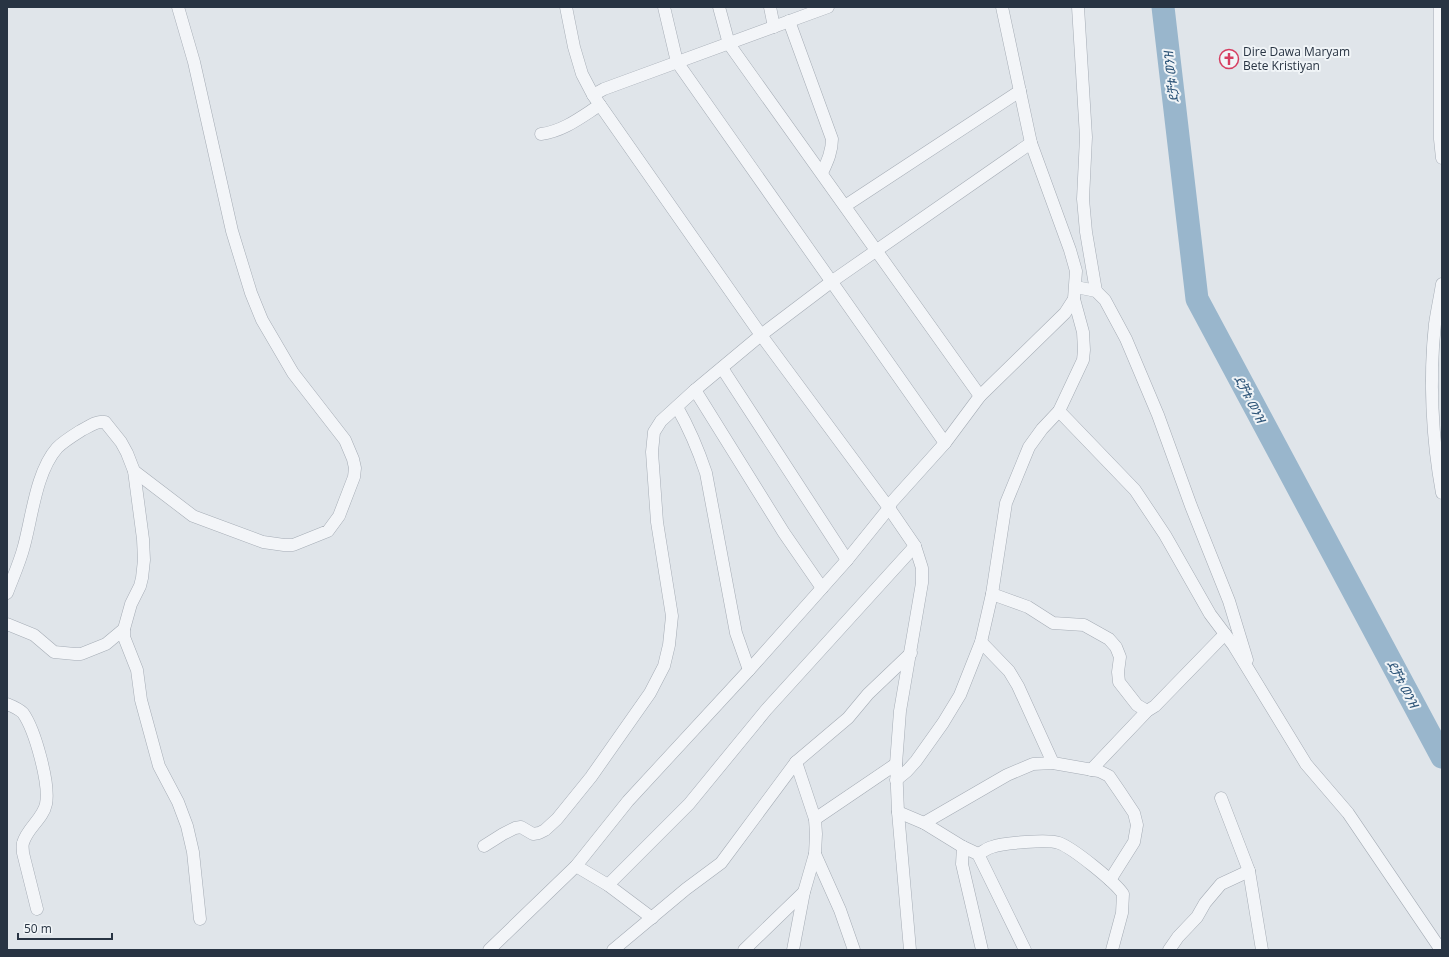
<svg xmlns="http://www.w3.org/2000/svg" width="1449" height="957" font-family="'Open Sans','Noto Sans Ethiopic',sans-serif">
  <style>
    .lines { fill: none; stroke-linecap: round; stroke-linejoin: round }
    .river { stroke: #99b6cc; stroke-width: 23 }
    .minor-casing { stroke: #a5acb5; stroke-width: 13 }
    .minor { stroke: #f3f5f8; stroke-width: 12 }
    .labels { text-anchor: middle; stroke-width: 4; stroke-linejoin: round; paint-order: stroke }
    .poi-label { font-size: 12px; fill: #283443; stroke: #f0f4f7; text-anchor: start }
    .water-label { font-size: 13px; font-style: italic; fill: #2f5679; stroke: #f0f4f7 }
  </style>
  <rect width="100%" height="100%" fill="#e0e5ea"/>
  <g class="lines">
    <path class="river" d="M1163,7L1197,299L1442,757"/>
    <defs>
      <g id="minor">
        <path d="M566,7L574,47L582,74L593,95L761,335L889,508L915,546L922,568V583L900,711L896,764L898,812L910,950"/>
        <path d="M664,7L677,62L945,443"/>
        <path d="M719,7L729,44L980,396"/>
        <path d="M770,7L774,27"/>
        <path d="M1078,7L1086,137L1083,199L1086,232L1096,291"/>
        <path d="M1440,7V139L1442,158"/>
        <path d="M789,21L832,139C832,152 827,162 822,173"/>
        <path d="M593,95L604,89L828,7"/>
        <path d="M541,134C564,131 581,117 600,105"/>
        <path d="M845,206L1020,91"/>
        <path d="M1442,284C1440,297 1437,310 1435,324C1429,378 1432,439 1442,493"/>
        <path d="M1076,287L1096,291L1105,300L1126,339L1158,415L1191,506L1229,601L1247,660"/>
        <path d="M722,368L847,560"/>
        <path d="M695,390L784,533L822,588"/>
        <path d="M677,407C689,428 698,449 706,473L736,633L749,670"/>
        <path d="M1059,411L1135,490L1165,535L1210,614L1234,646L1306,764L1348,813L1441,950"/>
        <path d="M134,471L193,516L263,542L284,545H293L328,531L339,516L354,477L355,468L353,459L345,440L293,373L262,320L251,293L232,231L194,62L178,7"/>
        <path d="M7,593C13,577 20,562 24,546C32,517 36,472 57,448C64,441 74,435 82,430C88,427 98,420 105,422L121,442L127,453L134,471L143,539L144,560L142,578L140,586L131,604L124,629V637L137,670L141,700L159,766L178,802L187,826L193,852L200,919"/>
        <path d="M992,594L1028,607L1053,623L1084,625L1109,639L1116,647L1120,657L1118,672L1119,682L1137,705L1147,711"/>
        <path d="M7,624L34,635L54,652L75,654H81L106,644L124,629"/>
        <path d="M981,642L1009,671L1018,686L1053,763"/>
        <path d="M7,704C12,706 19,709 23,713C35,730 50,784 46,804C43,819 27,828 23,843C22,846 23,850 23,853L37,909"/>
        <path d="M1091,770L1147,711L1155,706L1225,634"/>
        <path d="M896,780L907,771L916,761L943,723L960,695L981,642L992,594L1006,503L1029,447L1042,429L1059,411L1083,360L1084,350L1083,332L1074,299"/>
        <path d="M1221,798L1249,871L1262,950"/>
        <path d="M898,812L924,823L963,847L978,854L1025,950"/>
        <path d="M815,819L896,764"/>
        <path d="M924,823L1007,775L1033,764L1053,763L1099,771L1109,776L1120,792L1134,813L1137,825L1134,842L1110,880"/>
        <path d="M484,846L503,834L515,828L521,827L533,834L539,833L545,830L557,819L591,777L650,693L664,666L669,645L672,616L657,522L652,452L654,432L661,421L695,390L761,335L831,282L1031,143"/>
        <path d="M963,847L962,864L982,950"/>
        <path d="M815,854L840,910L854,950"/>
        <path d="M978,854C983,852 987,848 992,847C1003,843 1048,839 1059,843C1073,848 1115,882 1123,894L1122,913L1112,950"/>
        <path d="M576,866L608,885L652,918"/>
        <path d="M608,885L689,804L766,710L915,546"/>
        <path d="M489,950L576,866L628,801L749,670L847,560L889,508L891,503L945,443L980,396L1065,313L1074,299L1076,271L1070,250L1031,143L1002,7"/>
        <path d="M613,950L686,889L721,863L796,762L848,718L868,694L911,653"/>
        <path d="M744,950L804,892"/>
        <path d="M793,950L804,892L815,854L816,834L815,819L796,762"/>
        <path d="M1169,950L1178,937L1197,917L1205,903L1221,884L1249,871"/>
      </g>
    </defs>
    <use href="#minor" class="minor-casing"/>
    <use href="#minor" class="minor"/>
  </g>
  <defs>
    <symbol id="church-ring" viewBox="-11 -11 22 22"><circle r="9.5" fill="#f0f4f7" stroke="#d63e61" stroke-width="1.5"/><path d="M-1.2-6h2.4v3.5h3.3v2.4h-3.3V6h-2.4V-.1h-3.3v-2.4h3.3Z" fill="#d63e61"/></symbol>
  </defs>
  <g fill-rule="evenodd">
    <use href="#church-ring" x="1218" y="48" width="22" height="22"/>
  </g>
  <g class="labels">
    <g class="poi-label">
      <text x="1243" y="56">Dire Dawa Maryam<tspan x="1243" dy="14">Bete Kristiyan</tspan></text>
    </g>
    <g class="water-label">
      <text transform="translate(1171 77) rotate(-97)" y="5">ደቻቱ ወንዝ</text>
      <text transform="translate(1250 399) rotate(62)" y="5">ደቻቱ ወንዝ</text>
      <text transform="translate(1403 684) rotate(62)" y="5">ደቻቱ ወንዝ</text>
    </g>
  </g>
  <rect width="1449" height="957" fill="none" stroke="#283443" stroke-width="16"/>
  <path d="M18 933v6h94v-6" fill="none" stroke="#283443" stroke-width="2"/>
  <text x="24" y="933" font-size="12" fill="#283443" stroke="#f0f4f7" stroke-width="3" paint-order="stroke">50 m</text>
</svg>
